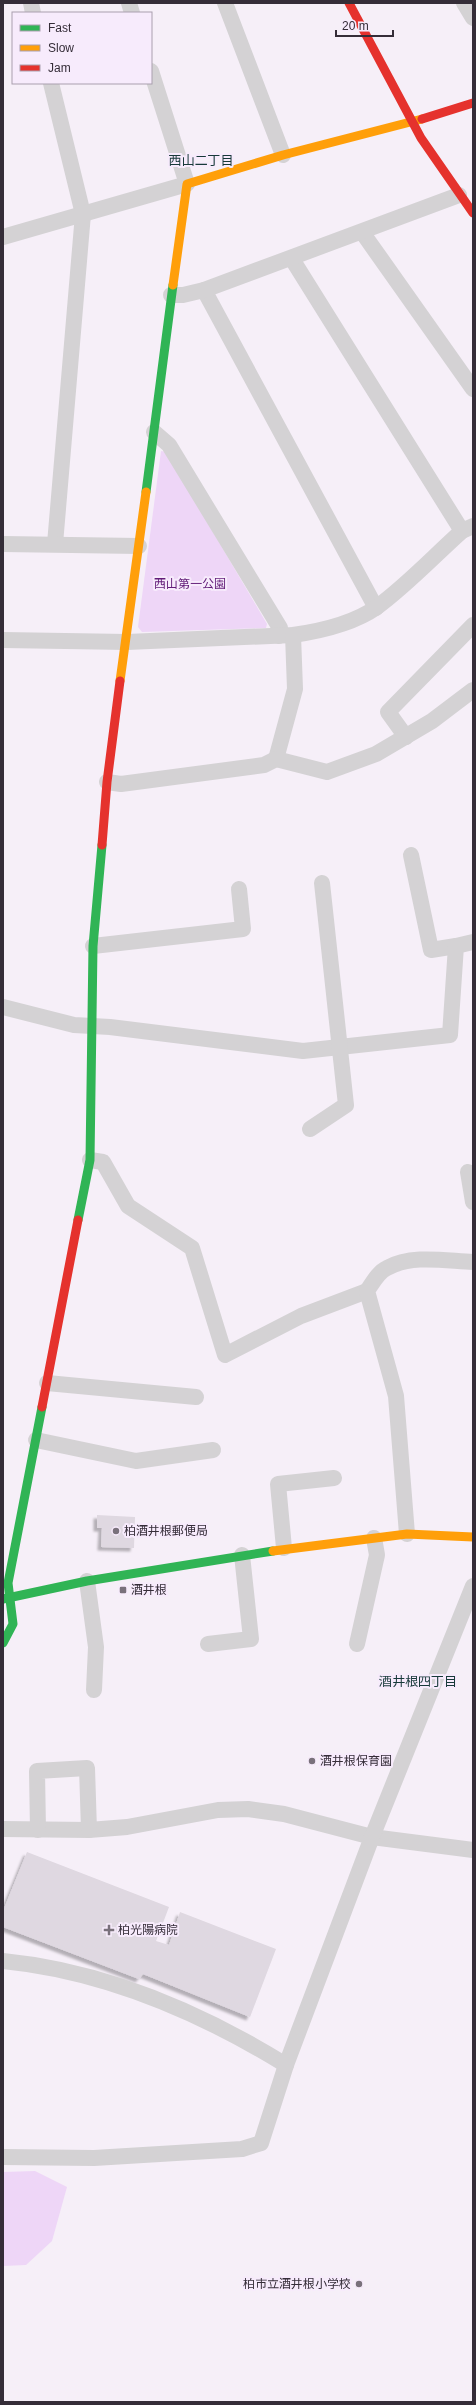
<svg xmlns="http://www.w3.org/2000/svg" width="476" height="2405" font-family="Helvetica,'Noto Sans JP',sans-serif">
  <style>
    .green { fill: #eed6f7 }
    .building { fill: #dfd8e1; filter: url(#shadow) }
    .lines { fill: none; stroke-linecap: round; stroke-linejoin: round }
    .street { stroke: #d4d2d4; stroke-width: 16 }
    .fast { stroke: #30b455; stroke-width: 9 }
    .slow { stroke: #ff9f0a; stroke-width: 9 }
    .jam { stroke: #e5322d; stroke-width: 9 }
    .poi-dot { fill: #79717b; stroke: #f7ebfc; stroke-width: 1.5 }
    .labels { text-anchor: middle; stroke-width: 4; stroke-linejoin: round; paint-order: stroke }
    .park-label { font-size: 12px; fill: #621c78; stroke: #f7ebfc }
    .poi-label { font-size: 12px; fill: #352d38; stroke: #f7ebfc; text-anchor: start }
    .neighbourhood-label { font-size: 13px; fill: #173939; stroke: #f7ebfc }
  </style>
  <defs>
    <filter id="shadow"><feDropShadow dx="-3.5" dy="3.5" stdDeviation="1" flood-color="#0004"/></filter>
  </defs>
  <rect width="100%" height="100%" fill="#f6eff8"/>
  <g class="green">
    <path d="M161,451L166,452L267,624L266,628L142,632L138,627Z"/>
    <path d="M35,2171L67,2187L52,2241L26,2265L3,2266V2172Z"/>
  </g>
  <g class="building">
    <path d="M97,1515L135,1517L134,1548L101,1547L102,1528H97Z"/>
    <path d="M27,1852L169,1907L156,1941L169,1945L180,1912L276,1949L250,2017L143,1974L139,1979L3,1927V1911Z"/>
  </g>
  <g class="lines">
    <g class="street">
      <path d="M31,3L33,13"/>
      <path d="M129,3L132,13"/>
      <path d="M225,3L283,155"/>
      <path d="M464,3L473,18"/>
      <path d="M51,83L83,214L55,544"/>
      <path d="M362,232L473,389"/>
      <path d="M3,237L187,184L151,71"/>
      <path d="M292,259L462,531"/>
      <path d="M204,290L376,608"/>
      <path d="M171,295H183L204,290L459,195"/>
      <path d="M154,432L169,445L280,628L279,636"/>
      <path d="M3,544L139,546"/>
      <path d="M3,640L127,642L293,635C321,631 353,624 377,607C407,585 434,556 462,531L473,526"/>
      <path d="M406,737L388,712L473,625"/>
      <path d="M276,759L295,689L293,635"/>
      <path d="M107,782L121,784L264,765L276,759L327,772L376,754L432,721L473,690"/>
      <path d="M411,855L431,950L456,946"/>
      <path d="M93,946L243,929L239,889"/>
      <path d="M3,1007L74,1025L110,1027L303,1051L450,1035L456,946L473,942"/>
      <path d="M310,1129L346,1105L322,883"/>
      <path d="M90,1160L103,1162L128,1206L192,1248L225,1355L301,1316L367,1291"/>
      <path d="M468,1172L473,1202"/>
      <path d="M47,1383L196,1397"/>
      <path d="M36,1440L136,1461L213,1450"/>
      <path d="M407,1534L396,1396L367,1291C372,1284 378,1272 387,1268C412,1254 446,1261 473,1262"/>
      <path d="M284,1548L278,1484L334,1478"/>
      <path d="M87,1581L96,1647L94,1690"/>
      <path d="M208,1644L251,1639L242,1555"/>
      <path d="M357,1644L377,1555L374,1538"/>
      <path d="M3,1829L89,1830L127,1827L218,1810L248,1809L284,1814L372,1837L473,1850"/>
      <path d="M38,1830L37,1771L87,1768L89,1830"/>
      <path d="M3,1961C105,1971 200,2012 286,2065"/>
      <path d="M3,2157L94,2158L242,2149L261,2143L286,2065L372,1837L473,1586"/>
    </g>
    <g class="fast">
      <path d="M146,492L173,285"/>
      <path d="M78,1220L90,1160L93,946L102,845"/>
      <path d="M3,1599L87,1581L273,1551"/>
      <path d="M3,1643L13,1624L8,1583L42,1407"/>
    </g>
    <g class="slow">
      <path d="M173,285L187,184L283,155L422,119"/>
      <path d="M120,681L146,492"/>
      <path d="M273,1551L407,1534L473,1537"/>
    </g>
    <g class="jam">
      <path d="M349,3L421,138L473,213"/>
      <path d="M422,119L473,103"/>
      <path d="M102,845L107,782L120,681"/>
      <path d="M42,1407L78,1220"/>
    </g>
  </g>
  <g class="poi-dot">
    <circle cx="116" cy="1531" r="4"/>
    <rect x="119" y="1586" width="8" height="8" rx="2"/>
    <circle cx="312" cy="1761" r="4"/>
    <path d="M107 1924h4v4h4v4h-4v4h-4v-4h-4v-4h4z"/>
    <circle cx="359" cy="2284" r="4"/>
  </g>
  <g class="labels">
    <g class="park-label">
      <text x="190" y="588">西山第一公園</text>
    </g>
    <g class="poi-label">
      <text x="124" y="1535">柏酒井根郵便局</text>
      <text x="131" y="1594">酒井根</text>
      <text x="320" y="1765">酒井根保育園</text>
      <text x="118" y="1934">柏光陽病院</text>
      <text x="351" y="2288" text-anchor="end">柏市立酒井根小学校</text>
    </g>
    <g class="neighbourhood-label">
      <text x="201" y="165">西山二丁目</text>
      <text x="418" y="1686">酒井根四丁目</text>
    </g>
  </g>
  <rect width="476" height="2405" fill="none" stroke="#352d38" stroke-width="8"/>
  <rect x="12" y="12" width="140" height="72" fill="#f7ebfc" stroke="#a99fae"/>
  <rect x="20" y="25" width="20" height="6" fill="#30b455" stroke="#a99fae"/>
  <text x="48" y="32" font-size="12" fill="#352d38">Fast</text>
  <rect x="20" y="45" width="20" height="6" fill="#ff9f0a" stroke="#a99fae"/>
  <text x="48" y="52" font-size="12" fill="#352d38">Slow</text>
  <rect x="20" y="65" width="20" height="6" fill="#e5322d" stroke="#a99fae"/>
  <text x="48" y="72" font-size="12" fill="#352d38">Jam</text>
  <path d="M336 30v6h57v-6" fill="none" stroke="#352d38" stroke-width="2"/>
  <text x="342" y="30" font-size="12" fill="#352d38" stroke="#f7ebfc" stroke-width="3" paint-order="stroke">20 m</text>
</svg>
